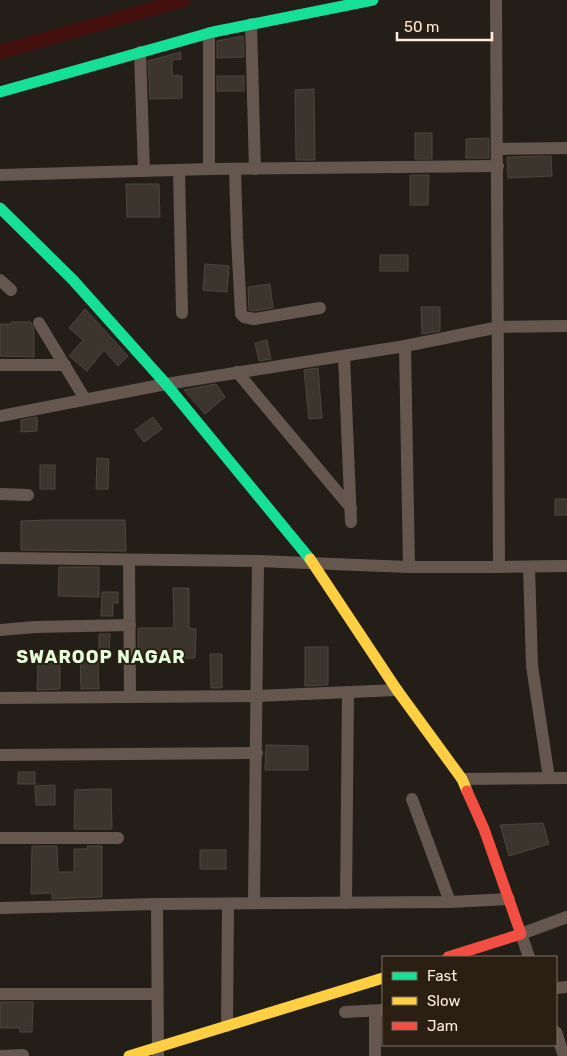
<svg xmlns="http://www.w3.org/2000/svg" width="567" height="1056" viewBox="0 0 567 1056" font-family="Rubik,sans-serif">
	<rect width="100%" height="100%" fill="#241e18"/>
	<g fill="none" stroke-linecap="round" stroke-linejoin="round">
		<path stroke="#450f0d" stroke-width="14" d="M 0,52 L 183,0"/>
	</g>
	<g fill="#3b352d" stroke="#4e463a">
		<path d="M 243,36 L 244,57 L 217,58 L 217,41 Z"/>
		<path d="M 181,52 L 181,59 L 172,60 L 172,75 L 182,76 L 182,98 L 150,99 L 148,61 Z"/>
		<rect x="217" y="76" width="27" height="15"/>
		<path d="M 314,89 L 315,160 L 296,160 L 295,90 Z"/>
		<rect x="415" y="133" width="17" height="26"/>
		<path d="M 489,138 L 489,158 L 466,158 L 466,139 Z"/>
		<path d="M 551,156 L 552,176 L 508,178 L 507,157 Z"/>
		<path d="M 410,175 L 429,175 L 428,205 L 410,205 Z"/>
		<path d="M 126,184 L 159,184 L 160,217 L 127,217 Z"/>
		<rect x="380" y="255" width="28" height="16"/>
		<path d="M 205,264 L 229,266 L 227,292 L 203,290 Z"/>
		<path d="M 270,284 L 273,308 L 254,311 L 249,310 L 248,287 Z"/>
		<path d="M 421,307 L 440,307 L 440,331 L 422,334 Z"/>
		<path d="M 85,309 L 128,356 L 118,366 L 104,350 L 87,371 L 69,356 L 83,340 L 69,328 Z"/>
		<path d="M 11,322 L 31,322 L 34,331 L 34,357 L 0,356 L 0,324 L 11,324 Z"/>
		<path d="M 267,340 L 271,359 L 259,361 L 255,343 Z"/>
		<path d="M 318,368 L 322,418 L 309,419 L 304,370 Z"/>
		<path d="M 216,384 L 225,397 L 205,414 L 184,390 Z"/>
		<path d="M 37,417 L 37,431 L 21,432 L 21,420 Z"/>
		<path d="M 153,417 L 162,429 L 144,442 L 135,430 Z"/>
		<path d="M 97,458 L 109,459 L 108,489 L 96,489 Z"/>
		<rect x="40" y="465" width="15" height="24"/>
		<rect x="555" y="499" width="12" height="16"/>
		<path d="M 48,520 L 125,520 L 126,551 L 21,550 L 21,521 Z"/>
		<path d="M 59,567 L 99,567 L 99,597 L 58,596 Z"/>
		<path d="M 173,588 L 189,588 L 189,628 L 196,629 L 195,658 L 138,658 L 138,628 L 174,628 Z"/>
		<path d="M 102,592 L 118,592 L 118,603 L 113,603 L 113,616 L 101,616 Z"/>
		<path d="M 99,634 L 110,634 L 109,654 L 99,654 Z"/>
		<path d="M 305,647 L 328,647 L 328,685 L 305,686 Z"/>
		<path d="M 210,654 L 222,654 L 222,688 L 211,688 Z"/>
		<path d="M 38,656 L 60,656 L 60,689 L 37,690 Z"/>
		<path d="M 80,657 L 98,657 L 99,689 L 81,689 Z"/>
		<path d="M 266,745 L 308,746 L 308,770 L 265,770 Z"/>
		<rect x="18" y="772" width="17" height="12"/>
		<path d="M 55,785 L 55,805 L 36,805 L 35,786 Z"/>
		<path d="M 99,789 L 111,789 L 112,829 L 74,829 L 75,790 Z"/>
		<path d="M 543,823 L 549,844 L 509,856 L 500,825 Z"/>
		<path d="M 32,846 L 57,846 L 58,872 L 74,872 L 74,849 L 87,849 L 87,846 L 102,846 L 102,897 L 52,899 L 52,893 L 31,894 Z"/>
		<rect x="200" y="850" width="26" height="19"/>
		<path d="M 0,1002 L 33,1002 L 32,1032 L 20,1032 L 20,1028 L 0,1028 Z"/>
	</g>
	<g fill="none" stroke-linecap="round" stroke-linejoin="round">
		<g stroke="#65574d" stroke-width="12">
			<path d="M 251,24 L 255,169"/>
			<path d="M 209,33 L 209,169"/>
			<path d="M 140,52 L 144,171"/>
			<path d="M 498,149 L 567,148"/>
			<path d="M 235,169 L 237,238 L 241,314 L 244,317 L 254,319 L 320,308"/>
			<path d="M 179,170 L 182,313"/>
			<path d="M 0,175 L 209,169 L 498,166"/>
			<path d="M 0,280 L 11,290"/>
			<path d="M 39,323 L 85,399"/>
			<path d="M 405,346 L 409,567"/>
			<path d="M 344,356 L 351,522"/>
			<path d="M 0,365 L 65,365"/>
			<path d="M 237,372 L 351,508"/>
			<path d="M 0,416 L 166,384 L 405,346 L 499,327 L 567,326"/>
			<path d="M 0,494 L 28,495"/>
			<path d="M 0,558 L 258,561 L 409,567 L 499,567 L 496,0"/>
			<path d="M 129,560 L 130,696"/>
			<path d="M 499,567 L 567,566"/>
			<path d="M 529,567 L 532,666 L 549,778"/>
			<path d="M 0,630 L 35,627 L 130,625"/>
			<path d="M 0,698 L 257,696 L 397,690"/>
			<path d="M 0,755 L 257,753"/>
			<path d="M 462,779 L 567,778"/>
			<path d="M 412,799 L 450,902"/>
			<path d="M 0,838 L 118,838"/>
			<path d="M 254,903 L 258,561"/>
			<path d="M 346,903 L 348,692"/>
			<path d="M 157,904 L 158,1056"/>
			<path d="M 0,908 L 157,904 L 450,902 L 509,899"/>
			<path d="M 529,957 L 521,934 L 567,917"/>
			<path d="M 556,988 L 567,987"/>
			<path d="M 0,994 L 157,994"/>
			<path d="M 375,1011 L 375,1056"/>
			<path d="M 345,1012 L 383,1010"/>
			<path d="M 227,1026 L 228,904"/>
			<path d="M 556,1032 L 564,1056"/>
			<path d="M 0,1056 L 23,1055"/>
		</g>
		<g stroke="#16e098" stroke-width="11">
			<path d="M 0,92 L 213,32 L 373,0"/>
			<path d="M 0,208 L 73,280 L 166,384 L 310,559"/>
		</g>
		<g stroke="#ffcf43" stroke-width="11">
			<path d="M 310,559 L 397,690 L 462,779 L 467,791"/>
			<path d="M 129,1056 L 383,978"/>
		</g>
		<path stroke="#f24e42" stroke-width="11" d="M 448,957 L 521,934 L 484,829 L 467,791"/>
	</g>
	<g text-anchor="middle" stroke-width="4" stroke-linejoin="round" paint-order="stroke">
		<g font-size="18" font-weight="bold" letter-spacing="1" fill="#e5fede" stroke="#2a1f12">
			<text x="101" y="663">SWAROOP NAGAR</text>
		</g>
	</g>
	<rect x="382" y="956" width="175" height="90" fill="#2a1f12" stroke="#7f7163"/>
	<rect x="392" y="972" width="25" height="8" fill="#16e098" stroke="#7f7163"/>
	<text x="427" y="981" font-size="15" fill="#feeddc">Fast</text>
	<rect x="392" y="997" width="25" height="8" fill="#ffcf43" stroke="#7f7163"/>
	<text x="427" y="1006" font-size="15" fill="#feeddc">Slow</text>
	<rect x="392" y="1022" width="25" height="8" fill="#f24e42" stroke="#7f7163"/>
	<text x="427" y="1031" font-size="15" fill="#feeddc">Jam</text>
	<path d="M397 32v8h95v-8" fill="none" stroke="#feeddc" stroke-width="2.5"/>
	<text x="404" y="32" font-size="15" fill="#feeddc" stroke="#2a1f12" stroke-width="4" paint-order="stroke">50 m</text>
</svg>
